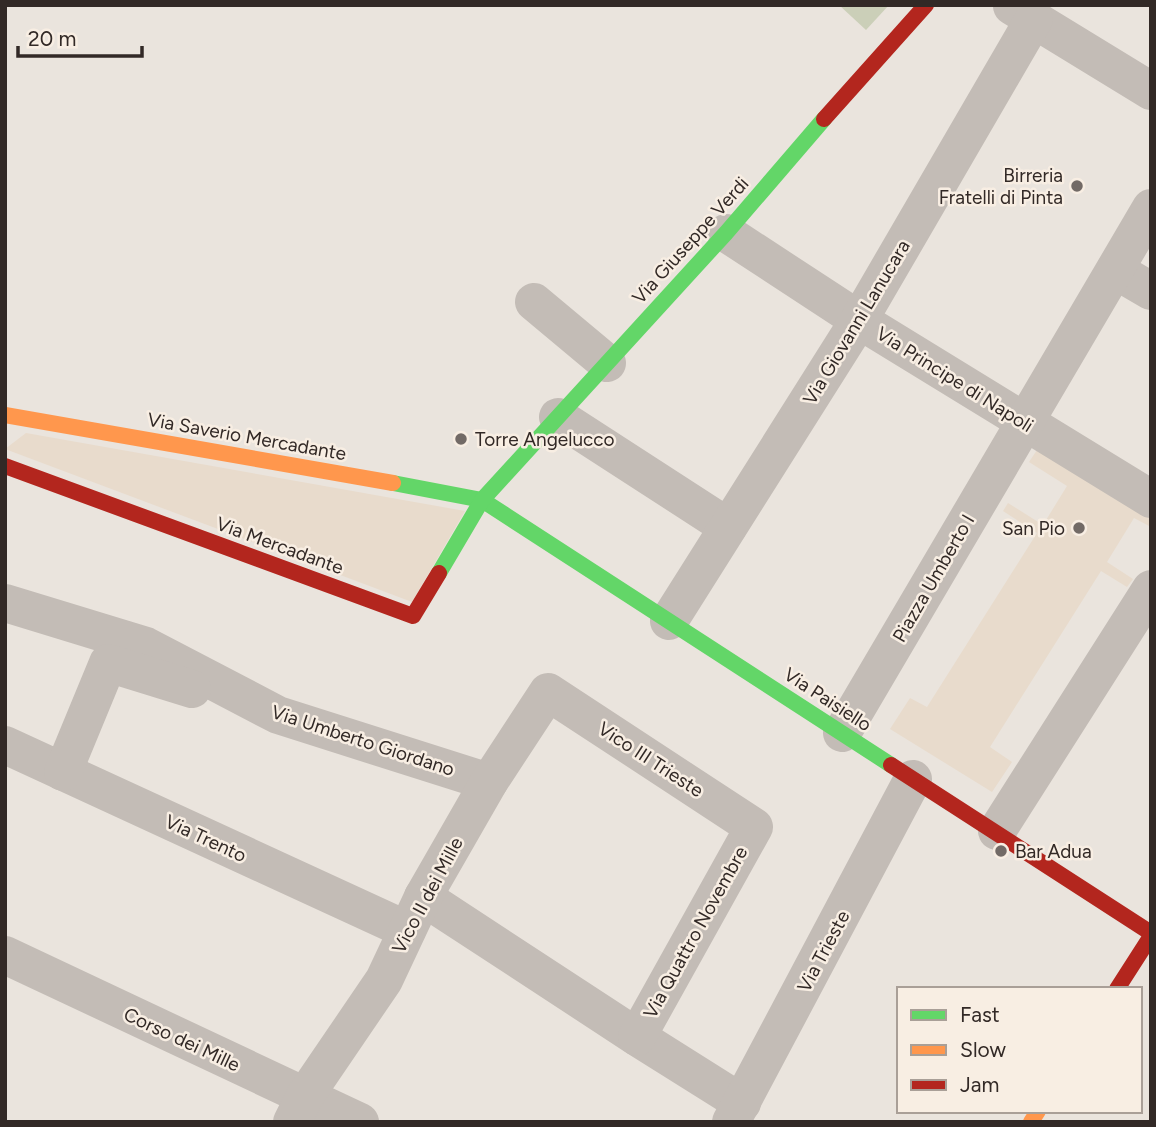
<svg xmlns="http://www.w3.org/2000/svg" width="1156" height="1127" viewBox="0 0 1156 1127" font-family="Figtree,sans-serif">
	<rect width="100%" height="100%" fill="#eae4dd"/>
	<path fill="#cbcfb8" d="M 839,5 L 889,5 L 866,30 Z"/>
	<g fill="#e8dbcc">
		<path d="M 26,433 L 465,511 L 412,602 L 5,449 Z"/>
		<path d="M 1039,447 L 1151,517 L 1151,527 L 1134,518 L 1107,562 L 1133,579 L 1127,587 L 1101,571 L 990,747 L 1012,762 L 992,792 L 890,729 L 910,698 L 927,707 L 1037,533 L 1003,511 L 1008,503 L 1043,525 L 1067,486 L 1029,462 Z"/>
	</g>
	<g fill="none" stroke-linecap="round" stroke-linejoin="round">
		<g stroke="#c3bcb6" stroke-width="38">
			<path d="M 1012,6 L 1151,91"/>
			<path d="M 726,233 L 859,320 L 1151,499"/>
			<path d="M 1115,270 L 1151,291"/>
			<path d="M 534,302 L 607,363"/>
			<path d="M 558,417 L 728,527"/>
			<path d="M 5,603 L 146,646 L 278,715 L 489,782"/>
			<path d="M 669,621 L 859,320 L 1034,19"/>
			<path d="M 842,733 L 1151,208"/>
			<path d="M 5,745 L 407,930"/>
			<path d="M 63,772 L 108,663 L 192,689"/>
			<path d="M 997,831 L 1151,589"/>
			<path d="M 423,897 L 637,1037 L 742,1103"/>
			<path d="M 5,955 L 360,1122"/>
			<path d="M 292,1122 L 305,1096 L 384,980 L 423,897 L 489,782 L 548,692 L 754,827 L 637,1037"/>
			<path d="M 731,1122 L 913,779"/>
		</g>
		<g stroke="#63d668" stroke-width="16">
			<path d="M 393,483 L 482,500 L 891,765"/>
			<path d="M 439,573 L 482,500 L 726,233 L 824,119"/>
		</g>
		<g stroke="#ff974d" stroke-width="16">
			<path d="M 5,415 L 393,483"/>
			<path d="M 1031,1122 L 1038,1111"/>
		</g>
		<g stroke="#b3261e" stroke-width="16">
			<path d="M 824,119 L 926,5"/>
			<path d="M 5,466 L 413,616 L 439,573"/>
			<path d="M 891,765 L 1151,933"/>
			<path d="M 1117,989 L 1151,936"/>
		</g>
	</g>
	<g fill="#726a66" stroke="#f8eee3" stroke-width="2.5">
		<circle cx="1077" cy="186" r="7"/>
		<circle cx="461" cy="439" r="7"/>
		<circle cx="1079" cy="528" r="7"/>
		<circle cx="1001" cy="851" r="7"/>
	</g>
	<g text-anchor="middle" stroke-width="5" stroke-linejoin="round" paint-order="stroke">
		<g font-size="19" fill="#322926" stroke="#f8eee3" text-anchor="end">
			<text x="1063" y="182">Birreria<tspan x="1063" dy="22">Fratelli di Pinta</tspan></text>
			<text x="475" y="446" text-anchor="start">Torre Angelucco</text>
			<text x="1065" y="535">San Pio</text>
			<text x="1015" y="858" text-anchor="start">Bar Adua</text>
		</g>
		<g font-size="19" fill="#322926" stroke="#f8eee3">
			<text transform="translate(690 240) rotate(-48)" y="7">Via Giuseppe Verdi</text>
			<text transform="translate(856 322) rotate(-59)" y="7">Via Giovanni Lanucara</text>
			<text transform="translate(955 379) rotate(32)" y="7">Via Principe di Napoli</text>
			<text transform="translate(247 436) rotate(10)" y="7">Via Saverio Mercadante</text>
			<text transform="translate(280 545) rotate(20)" y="7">Via Mercadante</text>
			<text transform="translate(933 578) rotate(-60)" y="7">Piazza Umberto I</text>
			<text transform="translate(828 699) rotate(33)" y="7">Via Paisiello</text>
			<text transform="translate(363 740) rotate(18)" y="7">Via Umberto Giordano</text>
			<text transform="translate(651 759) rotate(33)" y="7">Vico III Trieste</text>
			<text transform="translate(206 838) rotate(25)" y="7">Via Trento</text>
			<text transform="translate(427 895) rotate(-62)" y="7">Vico II dei Mille</text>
			<text transform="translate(695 932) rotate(-61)" y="7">Via Quattro Novembre</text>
			<text transform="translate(823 951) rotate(-62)" y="7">Via Trieste</text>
			<text transform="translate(182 1039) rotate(25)" y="7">Corso dei Mille</text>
		</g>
	</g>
	<rect width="1156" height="1127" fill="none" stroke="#322926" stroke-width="14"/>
	<rect x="897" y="987" width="245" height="126" fill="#f8eee3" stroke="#a99f97" stroke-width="2"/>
	<rect x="911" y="1010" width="35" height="10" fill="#63d668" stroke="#a99f97" stroke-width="2"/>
	<text x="960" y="1022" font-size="21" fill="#322926">Fast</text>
	<rect x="911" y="1045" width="35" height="10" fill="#ff974d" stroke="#a99f97" stroke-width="2"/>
	<text x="960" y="1057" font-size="21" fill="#322926">Slow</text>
	<rect x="911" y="1080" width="35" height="10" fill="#b3261e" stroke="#a99f97" stroke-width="2"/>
	<text x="960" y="1092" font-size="21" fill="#322926">Jam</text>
	<path d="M18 46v10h124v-10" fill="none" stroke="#322926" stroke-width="3.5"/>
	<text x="28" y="46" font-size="21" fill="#322926" stroke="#f8eee3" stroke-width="5" paint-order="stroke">20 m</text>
</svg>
